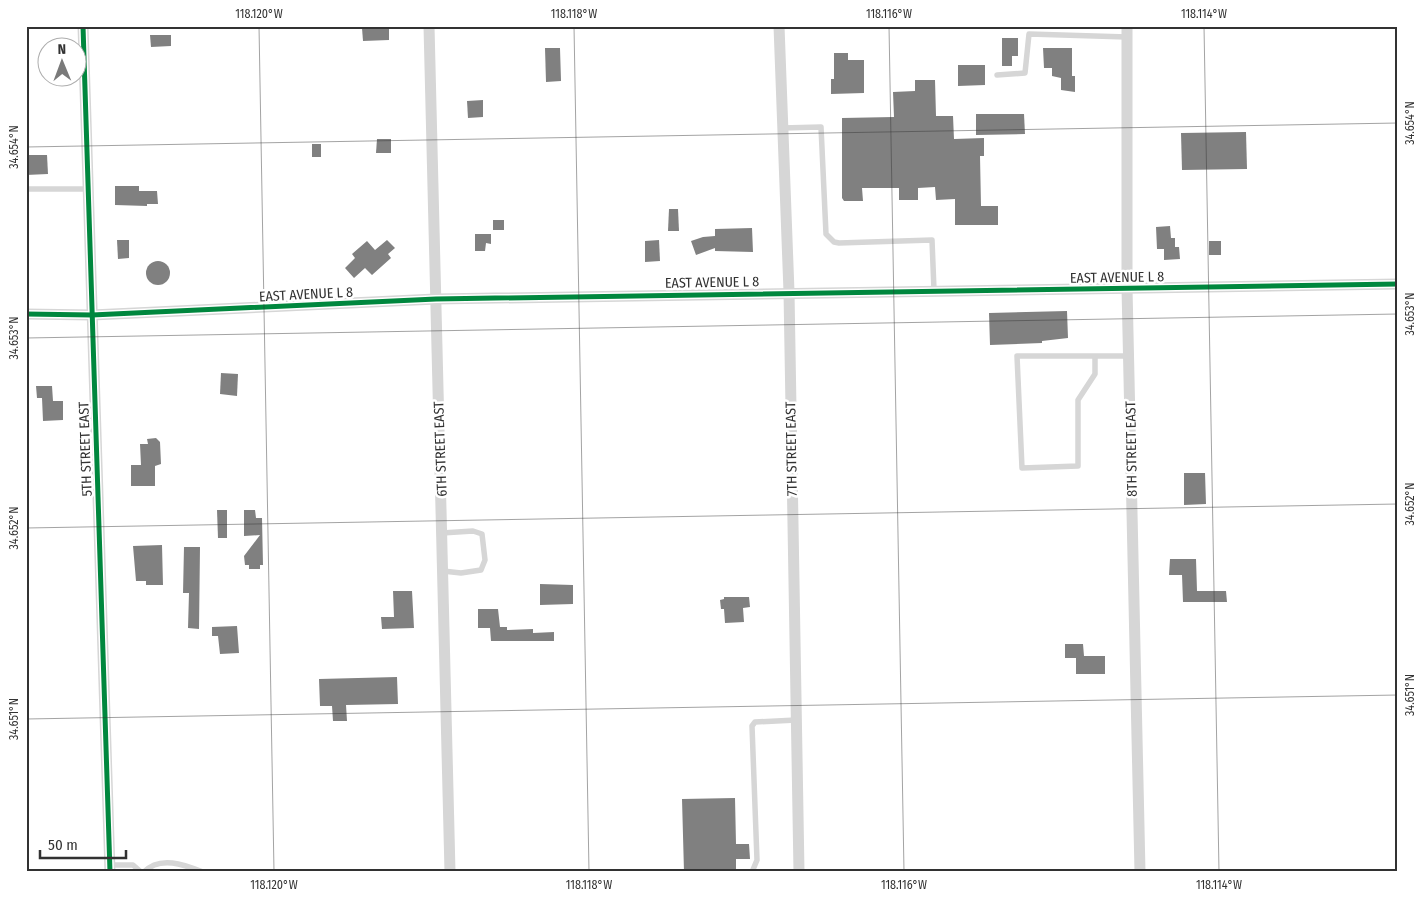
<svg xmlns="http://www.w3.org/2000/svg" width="1424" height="898" viewBox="0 0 1424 898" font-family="'Fira Sans Condensed',sans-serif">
	<rect width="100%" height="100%" fill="#fff"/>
	<g fill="#808080">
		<path d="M 389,27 L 389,40 L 363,41 L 362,28 Z"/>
		<path d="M 150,35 L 171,35 L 171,46 L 151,47 Z"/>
		<path d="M 1002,38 L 1018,38 L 1018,56 L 1012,56 L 1012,66 L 1002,66 Z"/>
		<path d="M 545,48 L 560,48 L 561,81 L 546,82 Z"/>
		<path d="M 1043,48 L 1072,48 L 1072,76 L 1075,76 L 1075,92 L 1061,90 L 1061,78 L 1052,76 L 1052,68 L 1044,68 Z"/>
		<path d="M 834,53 L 848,53 L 848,60 L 864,60 L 864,93 L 831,94 L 831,79 L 834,79 Z"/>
		<path d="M 958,65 L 985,65 L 985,85 L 958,86 Z"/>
		<path d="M 915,80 L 935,80 L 936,116 L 953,116 L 954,139 L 984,138 L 984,156 L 980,156 L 981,206 L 998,206 L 998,225 L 955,225 L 955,199 L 936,200 L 935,187 L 918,188 L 918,200 L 899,200 L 899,188 L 862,188 L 863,201 L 844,201 L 842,198 L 842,118 L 894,117 L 893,92 L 915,91 Z"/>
		<path d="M 483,100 L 483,117 L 468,118 L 467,101 Z"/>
		<path d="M 976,114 L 1024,114 L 1025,134 L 976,135 Z"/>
		<path d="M 1246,132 L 1247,169 L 1182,170 L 1181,133 Z"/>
		<path d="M 377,139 L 391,139 L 391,153 L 376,153 Z"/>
		<rect x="312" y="144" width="9" height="13"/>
		<path d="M 26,155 L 47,155 L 48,174 L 26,175 Z"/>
		<path d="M 115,186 L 139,186 L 139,191 L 157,191 L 158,204 L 147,204 L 147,206 L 115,205 Z"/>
		<path d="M 669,209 L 678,209 L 679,231 L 668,231 Z"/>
		<rect x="493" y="220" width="11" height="10"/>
		<path d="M 1170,226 L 1171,238 L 1175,238 L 1175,247 L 1179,247 L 1180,259 L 1164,260 L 1164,249 L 1157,249 L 1156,227 Z"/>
		<path d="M 752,228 L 753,252 L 715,251 L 715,248 L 696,255 L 691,241 L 703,237 L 715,236 L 715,229 Z"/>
		<path d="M 475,234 L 491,234 L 491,244 L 486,243 L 485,251 L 475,251 Z"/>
		<path d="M 117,240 L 129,240 L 129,258 L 118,259 Z"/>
		<path d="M 387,240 L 395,248 L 388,254 L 391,258 L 372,275 L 365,268 L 354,278 L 345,268 L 355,258 L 352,254 L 367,241 L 375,250 Z"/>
		<path d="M 659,240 L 660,261 L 645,262 L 645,241 Z"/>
		<rect x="1209" y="241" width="12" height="14"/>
		<circle cx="158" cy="273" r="12"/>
		<path d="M 1067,311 L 1068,338 L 1042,341 L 1042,343 L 990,345 L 989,313 Z"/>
		<path d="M 221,373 L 238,374 L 237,396 L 220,394 Z"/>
		<path d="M 36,386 L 52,386 L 53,401 L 63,401 L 63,420 L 43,421 L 42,398 L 37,398 Z"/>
		<path d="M 156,438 L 160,442 L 161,464 L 155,466 L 155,486 L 131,486 L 131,465 L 141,465 L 140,444 L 148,444 L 147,439 Z"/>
		<path d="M 1184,473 L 1205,473 L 1206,504 L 1184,505 Z"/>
		<path d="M 217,510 L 227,510 L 227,538 L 218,538 Z"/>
		<path d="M 244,510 L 255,510 L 256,518 L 262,518 L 263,565 L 260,565 L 260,569 L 249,569 L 249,565 L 245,565 L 244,556 L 260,535 L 244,536 Z"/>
		<path d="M 162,545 L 163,585 L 146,585 L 146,581 L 136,581 L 133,546 Z"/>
		<path d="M 184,547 L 200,547 L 199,629 L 188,628 L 189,593 L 183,593 Z"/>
		<path d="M 1170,559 L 1196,559 L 1197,591 L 1226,591 L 1227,602 L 1183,602 L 1182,575 L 1169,575 Z"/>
		<path d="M 540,584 L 573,585 L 573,604 L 540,605 Z"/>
		<path d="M 393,591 L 412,591 L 414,628 L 382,629 L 381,617 L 394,617 Z"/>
		<path d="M 724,597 L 749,597 L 750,607 L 743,608 L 744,622 L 725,623 L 724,609 L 721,609 L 720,600 L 724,599 Z"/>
		<path d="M 478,609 L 498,609 L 500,627 L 507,627 L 507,630 L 533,629 L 533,633 L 554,632 L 554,641 L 491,641 L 490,628 L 478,628 Z"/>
		<path d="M 237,626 L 239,653 L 220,654 L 218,636 L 212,636 L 212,627 Z"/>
		<path d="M 1065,644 L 1083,644 L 1084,656 L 1105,656 L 1105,674 L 1076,674 L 1076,658 L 1065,658 Z"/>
		<path d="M 397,677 L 398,704 L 346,705 L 347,721 L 333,721 L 332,706 L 320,706 L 319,679 Z"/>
		<path d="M 735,798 L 736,844 L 749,844 L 750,859 L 736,859 L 736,872 L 684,872 L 682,799 Z"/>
	</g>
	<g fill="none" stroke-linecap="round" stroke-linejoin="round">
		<g stroke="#d6d6d6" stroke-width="5.5">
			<path d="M 997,75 L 1025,73 L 1029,34 L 1127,37"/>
			<path d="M 782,128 L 821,127 L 826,234 L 834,242 L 839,243 L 932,240 L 934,290"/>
			<path d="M 26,189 L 88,189"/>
			<path d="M 1095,356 L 1095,374 L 1078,400 L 1078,466 L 1022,468 L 1017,356 L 1129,356"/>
			<path d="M 442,533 L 473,531 L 482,534 L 485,560 L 481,570 L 461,573 L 443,571"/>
			<path d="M 109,865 L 133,865 L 141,872"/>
			<path d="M 144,872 C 160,855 185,865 203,872"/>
			<path d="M 752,872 L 757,860 L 752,726 L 755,722 L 796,720"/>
		</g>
		<g stroke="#d6d6d6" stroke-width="11">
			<path d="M 83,26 L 110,872"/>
			<path d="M 429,26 L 450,872"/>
			<path d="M 779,26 L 789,292 L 799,872"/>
			<path d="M 1127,26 L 1127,288 L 1140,872"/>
			<path d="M 26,314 L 92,315 L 436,299 L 1398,284"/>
		</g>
		<g stroke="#fff" stroke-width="8">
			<g id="cycleway">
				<path d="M 83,26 L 110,872"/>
				<path d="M 26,314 L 92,315 L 436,299 L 1398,284"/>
			</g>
		</g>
		<use href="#cycleway" stroke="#00873e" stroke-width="5"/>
	</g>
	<path fill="none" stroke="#323232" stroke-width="1" stroke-opacity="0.45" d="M 259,26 L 274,872M 574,26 L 589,872M 889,26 L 904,872M 1204,26 L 1219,872M 26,147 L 1398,123M 26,338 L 1398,314M 26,528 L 1398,504M 26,719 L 1398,695"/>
	<g text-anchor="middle" stroke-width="5" stroke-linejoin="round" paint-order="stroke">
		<g font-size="14" fill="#323232" stroke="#fff">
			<text transform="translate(1117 277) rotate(-1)" y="5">EAST AVENUE L 8</text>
			<text transform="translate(712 282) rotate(-1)" y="5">EAST AVENUE L 8</text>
			<text transform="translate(306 294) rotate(-3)" y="5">EAST AVENUE L 8</text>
			<text transform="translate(85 449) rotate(-92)" y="5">5TH STREET EAST</text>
			<text transform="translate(440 449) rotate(-92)" y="5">6TH STREET EAST</text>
			<text transform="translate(791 449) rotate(-91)" y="5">7TH STREET EAST</text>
			<text transform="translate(1131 449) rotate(-91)" y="5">8TH STREET EAST</text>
		</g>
	</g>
	<rect width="1424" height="898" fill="none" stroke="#ffffff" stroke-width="55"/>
	<g transform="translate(62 62) rotate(359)"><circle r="24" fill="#ffffff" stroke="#adadad"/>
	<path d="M0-4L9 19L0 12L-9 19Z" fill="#7a7a7a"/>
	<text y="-8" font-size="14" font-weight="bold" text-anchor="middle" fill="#323232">N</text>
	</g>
	<path d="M40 850v8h86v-8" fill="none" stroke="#323232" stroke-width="2.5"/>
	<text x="48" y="850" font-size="15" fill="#323232" stroke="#ffffff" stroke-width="4" paint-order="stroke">50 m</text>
	<rect x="28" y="28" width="1368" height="842" fill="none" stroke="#323232" stroke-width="2"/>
	<g font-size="12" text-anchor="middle" fill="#323232">
		<text x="259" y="18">118.120°W</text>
		<text x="574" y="18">118.118°W</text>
		<text x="889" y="18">118.116°W</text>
		<text x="1204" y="18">118.114°W</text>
		<text transform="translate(1410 123) rotate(-90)" y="4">34.654°N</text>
		<text transform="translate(14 147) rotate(-90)" y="4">34.654°N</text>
		<text transform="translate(1410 314) rotate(-90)" y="4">34.653°N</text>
		<text transform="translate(14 338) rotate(-90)" y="4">34.653°N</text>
		<text transform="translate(1410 504) rotate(-90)" y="4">34.652°N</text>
		<text transform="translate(14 528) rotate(-90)" y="4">34.652°N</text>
		<text transform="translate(1410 695) rotate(-90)" y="4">34.651°N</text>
		<text transform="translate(14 719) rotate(-90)" y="4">34.651°N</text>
		<text x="274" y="889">118.120°W</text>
		<text x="589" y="889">118.118°W</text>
		<text x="904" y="889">118.116°W</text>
		<text x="1219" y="889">118.114°W</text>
	</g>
</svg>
